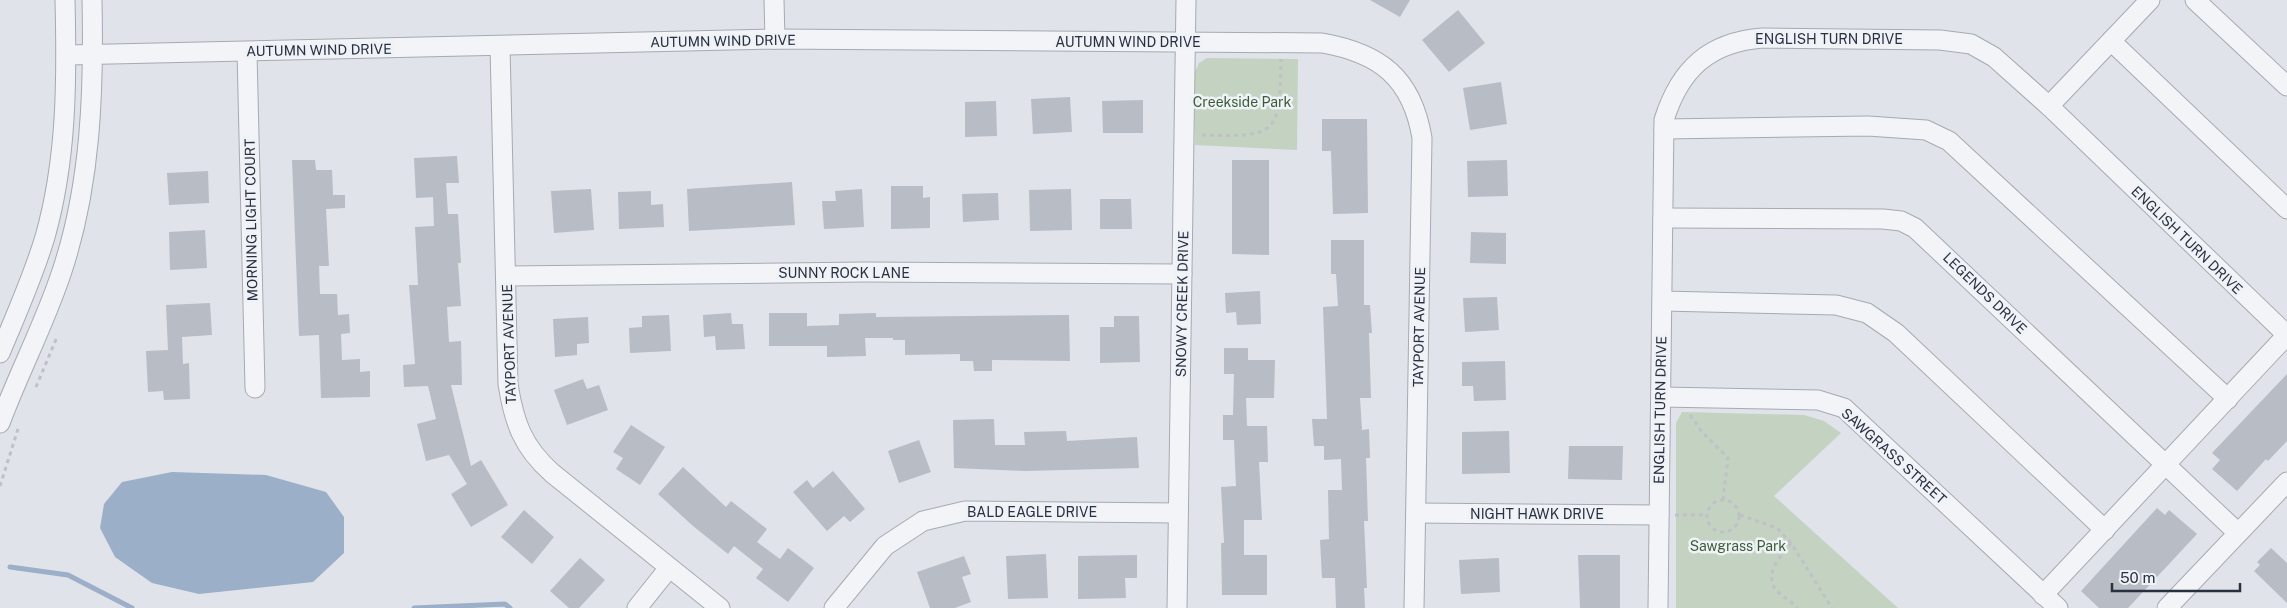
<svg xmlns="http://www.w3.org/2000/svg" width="2287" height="608" viewBox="0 0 2287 608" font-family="'Public Sans',sans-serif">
	<rect width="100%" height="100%" fill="#e0e3e9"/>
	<g fill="#c4d2c1">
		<path d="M 1207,58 L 1298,59 L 1297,150 L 1195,145 L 1195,72 L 1199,63 Z"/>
		<path d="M 1682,412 L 1804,415 L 1824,421 L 1841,433 L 1774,496 L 1898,608 L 1676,608 L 1676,423 Z"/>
	</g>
	<path fill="#9bafc8" d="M 172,472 L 266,475 L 326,492 L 344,517 L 344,553 L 313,582 L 199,594 L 152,583 L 115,557 L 100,528 L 104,504 L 122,482 Z"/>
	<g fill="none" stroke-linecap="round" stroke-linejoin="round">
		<g stroke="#9bafc8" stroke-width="5">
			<path d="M 10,567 L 68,575 L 132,608"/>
			<path d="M 414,608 L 505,604 L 510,608"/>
		</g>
	</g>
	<g fill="#b7bcc5">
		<path d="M 1370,0 L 1410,0 L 1400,17 Z"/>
		<path d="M 1458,10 L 1485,43 L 1449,72 L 1422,40 Z"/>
		<path d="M 1501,82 L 1507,124 L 1470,130 L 1463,88 Z"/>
		<path d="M 1070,97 L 1072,132 L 1033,134 L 1031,99 Z"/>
		<path d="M 1143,100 L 1143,133 L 1103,133 L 1102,101 Z"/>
		<path d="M 996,101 L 997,136 L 965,137 L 965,102 Z"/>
		<path d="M 1322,119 L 1367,119 L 1368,213 L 1333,214 L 1331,151 L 1322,151 Z"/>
		<path d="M 457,156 L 459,183 L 446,183 L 448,214 L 458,214 L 461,263 L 458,263 L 461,306 L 447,307 L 449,342 L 461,341 L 462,385 L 451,385 L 471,466 L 481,460 L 508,505 L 471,527 L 451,494 L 467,484 L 449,455 L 426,461 L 417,424 L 436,419 L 428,386 L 404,387 L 403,365 L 415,364 L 409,285 L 418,285 L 415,227 L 434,226 L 433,197 L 416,198 L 414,158 Z"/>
		<path d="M 292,160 L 315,160 L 316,170 L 332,170 L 333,195 L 345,195 L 345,208 L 326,209 L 329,266 L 319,266 L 320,294 L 337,294 L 338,315 L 349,314 L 350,333 L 341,334 L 342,360 L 360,359 L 360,372 L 370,371 L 370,397 L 321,398 L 319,335 L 299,336 Z"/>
		<path d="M 1232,160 L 1269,160 L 1269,255 L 1232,254 Z"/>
		<path d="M 1507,160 L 1508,196 L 1468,197 L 1467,161 Z"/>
		<path d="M 208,171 L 209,203 L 169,205 L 167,173 Z"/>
		<path d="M 792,182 L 795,225 L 689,231 L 687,189 Z"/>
		<path d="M 891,186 L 923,186 L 923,198 L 930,197 L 930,228 L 891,229 Z"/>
		<path d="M 591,189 L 594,230 L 554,233 L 551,191 Z"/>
		<path d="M 862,189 L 864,227 L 824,229 L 822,201 L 836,201 L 835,191 Z"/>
		<path d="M 1071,189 L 1072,230 L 1030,231 L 1029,190 Z"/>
		<path d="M 651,191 L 651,205 L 663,204 L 664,227 L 619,229 L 618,192 Z"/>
		<path d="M 998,193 L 999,220 L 963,222 L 962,194 Z"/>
		<path d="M 1100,199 L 1131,199 L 1132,229 L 1100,229 Z"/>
		<path d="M 205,230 L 207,268 L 170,270 L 169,232 Z"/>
		<path d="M 1471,232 L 1506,233 L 1506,264 L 1470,263 Z"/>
		<path d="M 1331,240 L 1364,240 L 1364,305 L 1370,305 L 1372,333 L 1369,333 L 1371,398 L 1360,398 L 1362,430 L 1369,429 L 1370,458 L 1366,458 L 1368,521 L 1364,521 L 1367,588 L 1364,588 L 1365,608 L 1336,608 L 1335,578 L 1322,578 L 1320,540 L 1329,539 L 1328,490 L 1342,490 L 1341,459 L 1324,460 L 1324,446 L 1314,446 L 1312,419 L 1327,419 L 1323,307 L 1338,306 L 1336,274 L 1331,274 Z"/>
		<path d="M 1260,291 L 1261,324 L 1237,325 L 1236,312 L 1226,313 L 1225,293 Z"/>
		<path d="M 1497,297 L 1499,330 L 1465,332 L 1463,298 Z"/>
		<path d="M 210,303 L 212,335 L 182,337 L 183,364 L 189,363 L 190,399 L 164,400 L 163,391 L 148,392 L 146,351 L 168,350 L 166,305 Z"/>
		<path d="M 731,313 L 732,324 L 743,324 L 745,349 L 716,350 L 715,336 L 704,337 L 703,315 Z"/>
		<path d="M 769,313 L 807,313 L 807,326 L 839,325 L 839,314 L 876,313 L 876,317 L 1069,315 L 1070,361 L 992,360 L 992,371 L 974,371 L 973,361 L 960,361 L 960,354 L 905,355 L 905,340 L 893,340 L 893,338 L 865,338 L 866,356 L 827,357 L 827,346 L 769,346 Z"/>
		<path d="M 669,315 L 671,351 L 630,353 L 629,328 L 642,327 L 642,316 Z"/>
		<path d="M 1114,316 L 1139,316 L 1140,362 L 1100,363 L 1100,327 L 1114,327 Z"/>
		<path d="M 588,317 L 589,343 L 577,344 L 577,355 L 555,357 L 553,319 Z"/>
		<path d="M 1224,348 L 1248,348 L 1248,360 L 1275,360 L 1274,398 L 1246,398 L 1247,426 L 1267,426 L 1268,462 L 1259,462 L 1262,520 L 1244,520 L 1244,555 L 1267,555 L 1267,595 L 1222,595 L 1221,543 L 1224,543 L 1221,487 L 1236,486 L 1234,440 L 1223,440 L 1223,415 L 1233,415 L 1234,374 L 1224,374 Z"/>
		<path d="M 1505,361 L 1506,400 L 1474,401 L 1473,386 L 1462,386 L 1462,362 Z"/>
		<path d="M 2287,374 L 2287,441 L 2268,461 L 2266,459 L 2237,491 L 2212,469 L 2220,460 L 2212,453 Z"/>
		<path d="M 583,379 L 587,389 L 599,385 L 608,410 L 567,425 L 554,390 Z"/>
		<path d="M 994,419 L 995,445 L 1025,445 L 1024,432 L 1066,431 L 1067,441 L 1137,437 L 1139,468 L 1025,471 L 954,468 L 953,420 Z"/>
		<path d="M 631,425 L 665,447 L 640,485 L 616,469 L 623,458 L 613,452 Z"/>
		<path d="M 1509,431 L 1510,473 L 1462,474 L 1462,432 Z"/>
		<path d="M 919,440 L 931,472 L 899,483 L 888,451 Z"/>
		<path d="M 1569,446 L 1623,446 L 1622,480 L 1568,479 Z"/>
		<path d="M 683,467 L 726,507 L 731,501 L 767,529 L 757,542 L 780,559 L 788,548 L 814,568 L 788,602 L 756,578 L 763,569 L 734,546 L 728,554 L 693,526 L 658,494 Z"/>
		<path d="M 833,471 L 865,509 L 850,522 L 844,516 L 827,531 L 793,492 L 807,480 L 813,488 Z"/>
		<path d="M 2157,508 L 2165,515 L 2169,510 L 2197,534 L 2128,608 L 2099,608 L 2081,591 Z"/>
		<path d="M 524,510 L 554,537 L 532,564 L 501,537 Z"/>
		<path d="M 2271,548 L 2287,563 L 2287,603 L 2254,571 L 2260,565 L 2257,562 Z"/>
		<path d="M 1046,554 L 1048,598 L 1008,599 L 1006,556 Z"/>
		<path d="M 1137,555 L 1137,578 L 1125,578 L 1126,598 L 1078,599 L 1078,556 Z"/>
		<path d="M 1578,555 L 1620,555 L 1620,608 L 1580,608 Z"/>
		<path d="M 964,556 L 971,574 L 962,577 L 971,602 L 955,608 L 930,608 L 917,572 Z"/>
		<path d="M 580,558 L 605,580 L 579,608 L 569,608 L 550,591 Z"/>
		<path d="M 1499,558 L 1500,592 L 1461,594 L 1459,560 Z"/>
	</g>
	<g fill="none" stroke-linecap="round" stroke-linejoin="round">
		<g stroke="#a5aab3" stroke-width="21">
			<g id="minor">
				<path d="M 774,0 L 775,39"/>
				<path d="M 2195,0 L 2287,86"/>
				<path d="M 2111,41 L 2287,209"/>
				<path d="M 500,46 L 508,384 C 514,423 523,447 552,473 L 720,608"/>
				<path d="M 247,52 L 255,388"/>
				<path d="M 67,55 L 775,39 L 1322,43 C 1380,53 1412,78 1422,138 L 1414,608"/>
				<path d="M 2049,106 L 2150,0"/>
				<path d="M 1664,129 L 1868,126 L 1926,130 L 1949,141 L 2228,399"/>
				<path d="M 1663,218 L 1883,219 L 1901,221 L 1915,228 L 2238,533"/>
				<path d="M 507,276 L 865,272 L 1182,274"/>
				<path d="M 1662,301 L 1836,305 L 1867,313 L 1896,333 L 2105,530"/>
				<path d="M 0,353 C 16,315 33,277 45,237 C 67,159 67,80 65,0"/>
				<path d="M 1661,397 L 1818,400 L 1844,408 L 2058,608"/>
				<path d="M 0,423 C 19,372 45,323 62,271 C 91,184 94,91 92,0"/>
				<path d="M 1416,513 L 1659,515"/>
				<path d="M 2043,595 L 2287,335"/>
				<path d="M 637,608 L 669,568"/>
				<path d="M 834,608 L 885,546 L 923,521 L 965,511 L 1178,513"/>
				<path d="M 1177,608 L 1186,0"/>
				<path d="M 1658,608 L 1664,120 C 1680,69 1709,42 1763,38 L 1940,40 L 1971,44 L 1994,57 L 2049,106 L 2287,335"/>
				<path d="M 2167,608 L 2287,482"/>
			</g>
		</g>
		<g stroke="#bec1c7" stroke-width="3" stroke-dasharray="4 4" stroke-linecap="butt">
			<path d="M 1202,135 C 1277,137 1280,135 1281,59"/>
			<path d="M 36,387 L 57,337"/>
			<path d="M 1690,415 L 1702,432 L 1728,458 L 1723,500"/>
			<path d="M 0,486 L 18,429"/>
			<circle cx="1723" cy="516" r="16"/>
			<path d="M 1675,515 L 1706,515"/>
			<path d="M 1740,515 L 1777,528 L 1791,543 L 1832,608"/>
			<path d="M 1791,543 C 1780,557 1761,577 1779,593 C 1785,598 1792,602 1797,608"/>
		</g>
		<use href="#minor" stroke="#f2f4f7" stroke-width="19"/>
	</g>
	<g text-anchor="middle" stroke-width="5" stroke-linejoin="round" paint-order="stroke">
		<g font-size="14" fill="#293040" stroke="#eff2f6">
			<text x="1829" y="44">ENGLISH TURN DRIVE</text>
			<text transform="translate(723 41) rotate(-1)" y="5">AUTUMN WIND DRIVE</text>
			<text x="1128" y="47">AUTUMN WIND DRIVE</text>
			<text transform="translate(319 50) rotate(-1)" y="5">AUTUMN WIND DRIVE</text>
			<text transform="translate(251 220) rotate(-91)" y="5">MORNING LIGHT COURT</text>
			<text transform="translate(2187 240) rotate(44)" y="5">ENGLISH TURN DRIVE</text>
			<text x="844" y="278">SUNNY ROCK LANE</text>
			<text transform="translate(1985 293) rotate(44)" y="5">LEGENDS DRIVE</text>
			<text transform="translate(1182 304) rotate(-89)" y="5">SNOWY CREEK DRIVE</text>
			<text transform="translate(1419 327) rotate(-89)" y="5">TAYPORT AVENUE</text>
			<text transform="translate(509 344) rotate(-92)" y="5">TAYPORT AVENUE</text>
			<text transform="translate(1660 410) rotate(-89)" y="5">ENGLISH TURN DRIVE</text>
			<text transform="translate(1894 456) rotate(42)" y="5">SAWGRASS STREET</text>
			<text x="1032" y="517">BALD EAGLE DRIVE</text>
			<text x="1537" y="519">NIGHT HAWK DRIVE</text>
		</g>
		<g font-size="14" fill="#3b5b36" stroke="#eff2f6">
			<text x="1242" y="107">Creekside Park</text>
			<text x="1738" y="551">Sawgrass Park</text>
		</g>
	</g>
	<path d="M2112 583v8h128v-8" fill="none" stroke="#293040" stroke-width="2.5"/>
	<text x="2120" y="583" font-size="15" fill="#293040" stroke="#eff2f6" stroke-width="4" paint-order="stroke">50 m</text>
</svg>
